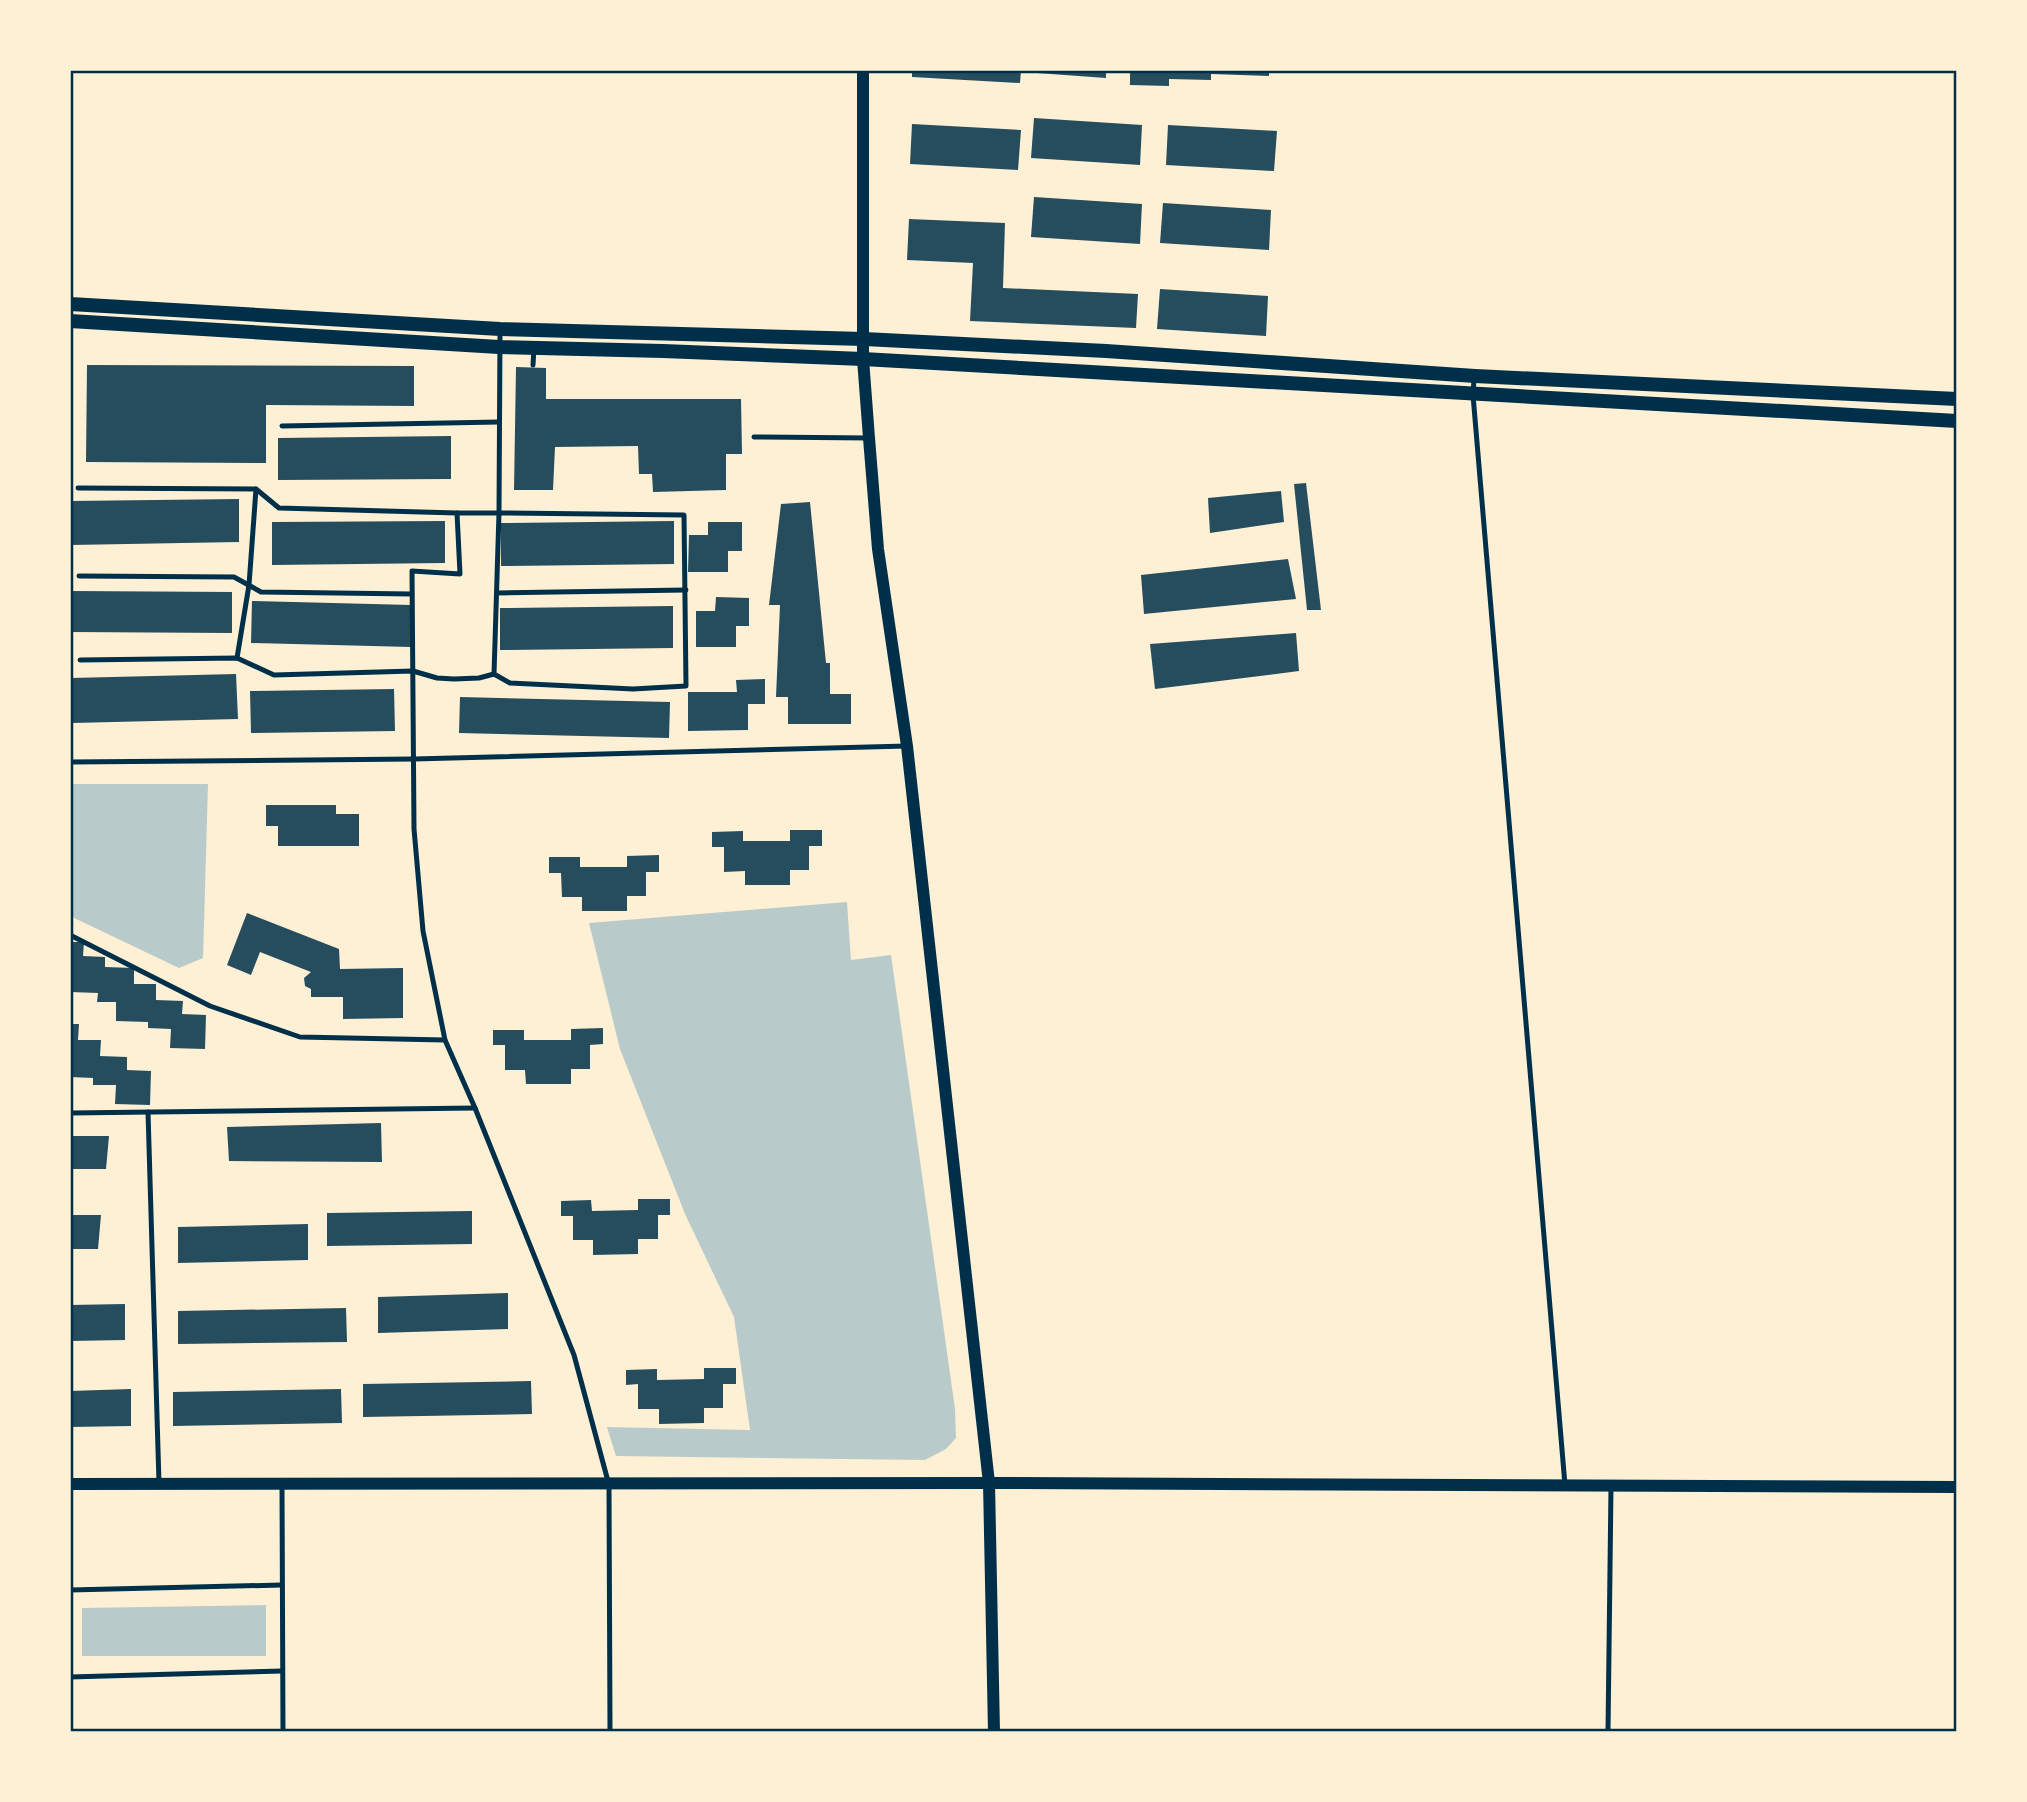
<svg xmlns="http://www.w3.org/2000/svg" width="2027" height="1802" viewBox="0 0 2027 1802" font-family="'DejaVu Sans',sans-serif">
	<rect width="100%" height="100%" fill="#fdf0d5"/>
	<g fill="#b9caca">
		<path d="M 70,784 L 208,784 L 203,958 L 179,968 L 70,916 Z"/>
		<path d="M 847,902 L 851,960 L 891,955 L 955,1409 L 956,1438 L 946,1449 L 925,1460 L 616,1456 L 607,1427 L 750,1430 L 734,1317 L 685,1214 L 620,1049 L 589,923 Z"/>
		<path d="M 266,1605 L 266,1656 L 82,1656 L 82,1608 Z"/>
	</g>
	<g fill="#264d5e">
		<path d="M 912,70 L 1021,70 L 1020,83 L 912,77 Z"/>
		<path d="M 1038,70 L 1106,70 L 1106,78 L 1037,73 Z"/>
		<path d="M 1130,70 L 1269,70 L 1269,76 L 1211,74 L 1211,80 L 1169,79 L 1169,86 L 1130,85 Z"/>
		<path d="M 1034,118 L 1142,125 L 1140,165 L 1031,158 Z"/>
		<path d="M 912,124 L 1021,130 L 1018,170 L 910,164 Z"/>
		<path d="M 1168,125 L 1277,131 L 1274,171 L 1166,165 Z"/>
		<path d="M 1034,197 L 1142,204 L 1140,244 L 1031,237 Z"/>
		<path d="M 1163,203 L 1271,210 L 1269,250 L 1160,243 Z"/>
		<path d="M 909,219 L 1005,223 L 1003,288 L 1138,294 L 1136,328 L 970,321 L 973,263 L 907,260 Z"/>
		<path d="M 1160,289 L 1268,296 L 1266,336 L 1157,329 Z"/>
		<path d="M 87,365 L 414,366 L 414,406 L 266,405 L 266,463 L 86,462 Z"/>
		<path d="M 516,367 L 546,368 L 546,399 L 741,399 L 742,454 L 726,454 L 726,490 L 653,492 L 652,474 L 639,474 L 638,446 L 555,447 L 553,490 L 514,490 Z"/>
		<path d="M 451,436 L 451,479 L 278,480 L 278,438 Z"/>
		<path d="M 1306,483 L 1321,610 L 1307,610 L 1294,484 Z"/>
		<path d="M 1281,491 L 1284,522 L 1210,533 L 1208,498 Z"/>
		<path d="M 239,499 L 239,542 L 71,545 L 70,501 Z"/>
		<path d="M 810,502 L 826,663 L 830,663 L 830,694 L 851,694 L 851,724 L 788,724 L 788,697 L 776,697 L 780,605 L 769,605 L 781,504 Z"/>
		<path d="M 445,521 L 445,563 L 272,565 L 272,522 Z"/>
		<path d="M 674,521 L 674,564 L 501,566 L 501,523 Z"/>
		<path d="M 708,522 L 742,522 L 742,551 L 728,551 L 728,572 L 688,572 L 689,535 L 708,535 Z"/>
		<path d="M 1288,559 L 1296,599 L 1144,614 L 1141,575 Z"/>
		<path d="M 70,591 L 232,592 L 232,633 L 70,632 Z"/>
		<path d="M 716,597 L 749,598 L 749,626 L 736,626 L 736,647 L 696,647 L 696,611 L 715,611 Z"/>
		<path d="M 252,601 L 411,605 L 411,647 L 251,643 Z"/>
		<path d="M 673,606 L 673,648 L 500,650 L 500,608 Z"/>
		<path d="M 1296,633 L 1299,671 L 1155,689 L 1150,644 Z"/>
		<path d="M 236,674 L 238,719 L 72,723 L 71,678 Z"/>
		<path d="M 765,679 L 765,704 L 748,704 L 748,730 L 688,731 L 688,692 L 737,692 L 736,680 Z"/>
		<path d="M 394,689 L 395,731 L 251,733 L 250,691 Z"/>
		<path d="M 460,697 L 670,702 L 669,738 L 459,733 Z"/>
		<path d="M 266,805 L 336,805 L 336,814 L 359,814 L 359,846 L 278,846 L 278,826 L 266,826 Z"/>
		<path d="M 790,830 L 822,830 L 822,846 L 809,846 L 809,870 L 790,870 L 790,885 L 745,885 L 745,871 L 724,872 L 724,847 L 712,847 L 712,832 L 743,831 L 743,841 L 790,841 Z"/>
		<path d="M 659,855 L 659,872 L 646,872 L 646,896 L 627,896 L 627,911 L 582,911 L 582,897 L 562,897 L 561,873 L 549,873 L 549,857 L 580,857 L 580,867 L 627,867 L 627,856 Z"/>
		<path d="M 247,913 L 339,949 L 340,969 L 403,968 L 403,1018 L 343,1019 L 343,997 L 311,997 L 311,989 L 305,986 L 304,978 L 311,972 L 260,952 L 251,975 L 227,965 Z"/>
		<path d="M 70,942 L 84,942 L 83,956 L 105,957 L 105,967 L 134,968 L 134,984 L 156,984 L 156,1000 L 183,1001 L 182,1014 L 206,1015 L 205,1049 L 170,1048 L 171,1029 L 148,1028 L 148,1022 L 116,1021 L 116,1002 L 97,1002 L 98,993 L 70,992 Z"/>
		<path d="M 70,1024 L 79,1024 L 78,1040 L 101,1040 L 100,1056 L 127,1057 L 127,1070 L 151,1071 L 150,1105 L 115,1104 L 116,1085 L 93,1085 L 93,1078 L 70,1077 Z"/>
		<path d="M 603,1028 L 603,1044 L 590,1045 L 590,1069 L 571,1069 L 571,1084 L 526,1084 L 525,1070 L 505,1070 L 505,1045 L 493,1045 L 493,1030 L 524,1030 L 524,1040 L 571,1040 L 571,1029 Z"/>
		<path d="M 381,1123 L 382,1162 L 229,1161 L 227,1127 Z"/>
		<path d="M 70,1136 L 109,1136 L 106,1169 L 70,1169 Z"/>
		<path d="M 638,1199 L 670,1199 L 670,1215 L 658,1215 L 658,1239 L 638,1239 L 638,1254 L 593,1255 L 593,1240 L 573,1240 L 573,1216 L 561,1216 L 561,1201 L 591,1200 L 592,1211 L 638,1210 Z"/>
		<path d="M 472,1211 L 472,1244 L 327,1246 L 327,1213 Z"/>
		<path d="M 70,1215 L 101,1215 L 98,1249 L 70,1249 Z"/>
		<path d="M 308,1224 L 308,1260 L 178,1263 L 178,1227 Z"/>
		<path d="M 508,1293 L 508,1329 L 378,1333 L 378,1297 Z"/>
		<path d="M 125,1304 L 125,1340 L 70,1341 L 70,1305 Z"/>
		<path d="M 346,1308 L 347,1342 L 178,1344 L 178,1311 Z"/>
		<path d="M 704,1368 L 736,1368 L 736,1384 L 723,1384 L 723,1408 L 704,1408 L 704,1423 L 659,1424 L 659,1409 L 638,1409 L 638,1384 L 626,1385 L 626,1370 L 657,1369 L 657,1380 L 704,1379 Z"/>
		<path d="M 531,1381 L 532,1414 L 363,1417 L 363,1384 Z"/>
		<path d="M 131,1389 L 131,1426 L 70,1427 L 70,1391 Z"/>
		<path d="M 341,1389 L 342,1423 L 173,1426 L 173,1392 Z"/>
	</g>
	<g fill="none" stroke-linecap="round" stroke-linejoin="round">
		<g stroke="#003049" stroke-width="5">
			<path d="M 500,332 L 499,513 L 457,513 L 460,574 L 412,571 L 414,829 L 423,931 L 445,1040 L 475,1108 L 574,1355 L 609,1485 L 610,1732"/>
			<path d="M 533,365 L 534,348"/>
			<path d="M 1474,379 L 1473,395 L 1565,1485"/>
			<path d="M 282,426 L 499,422"/>
			<path d="M 754,437 L 869,438"/>
			<path d="M 78,488 L 256,489 L 279,508 L 457,513"/>
			<path d="M 79,576 L 234,577 L 261,592 L 412,594"/>
			<path d="M 497,593 L 686,590"/>
			<path d="M 237,658 L 249,585 L 256,489"/>
			<path d="M 80,660 L 237,658 L 274,675 L 413,671 L 437,678 L 454,679 L 479,678 L 494,674 L 499,513 L 684,515 L 686,686 L 633,689 L 510,683 L 494,674"/>
			<path d="M 70,762 L 414,759 L 907,746"/>
			<path d="M 70,935 L 210,1006 L 300,1037 L 445,1040"/>
			<path d="M 148,1112 L 159,1483"/>
			<path d="M 70,1113 L 475,1108"/>
			<path d="M 282,1485 L 283,1732"/>
			<path d="M 70,1590 L 281,1585"/>
			<path d="M 70,1677 L 282,1671"/>
			<path d="M 1608,1732 L 1611,1487"/>
		</g>
		<g stroke="#003049" stroke-width="12">
			<path d="M 863,70 L 863,359 L 869,438 L 878,549 L 907,746 L 989,1483 L 994,1732"/>
			<path d="M 70,1484 L 989,1483 L 1957,1487"/>
		</g>
		<g stroke="#003049" stroke-width="14">
			<path d="M 70,304 L 500,329 L 864,339 L 1106,351 L 1475,376 L 1957,399"/>
			<path d="M 70,321 L 499,347 L 663,351 L 863,359 L 1957,421"/>
		</g>
	</g>
	<rect width="2027" height="1802" fill="none" stroke="#fdf0d5" stroke-width="144"/>
	<rect x="72" y="72" width="1883" height="1658" fill="none" stroke="#003049" stroke-width="2.5"/>
</svg>
